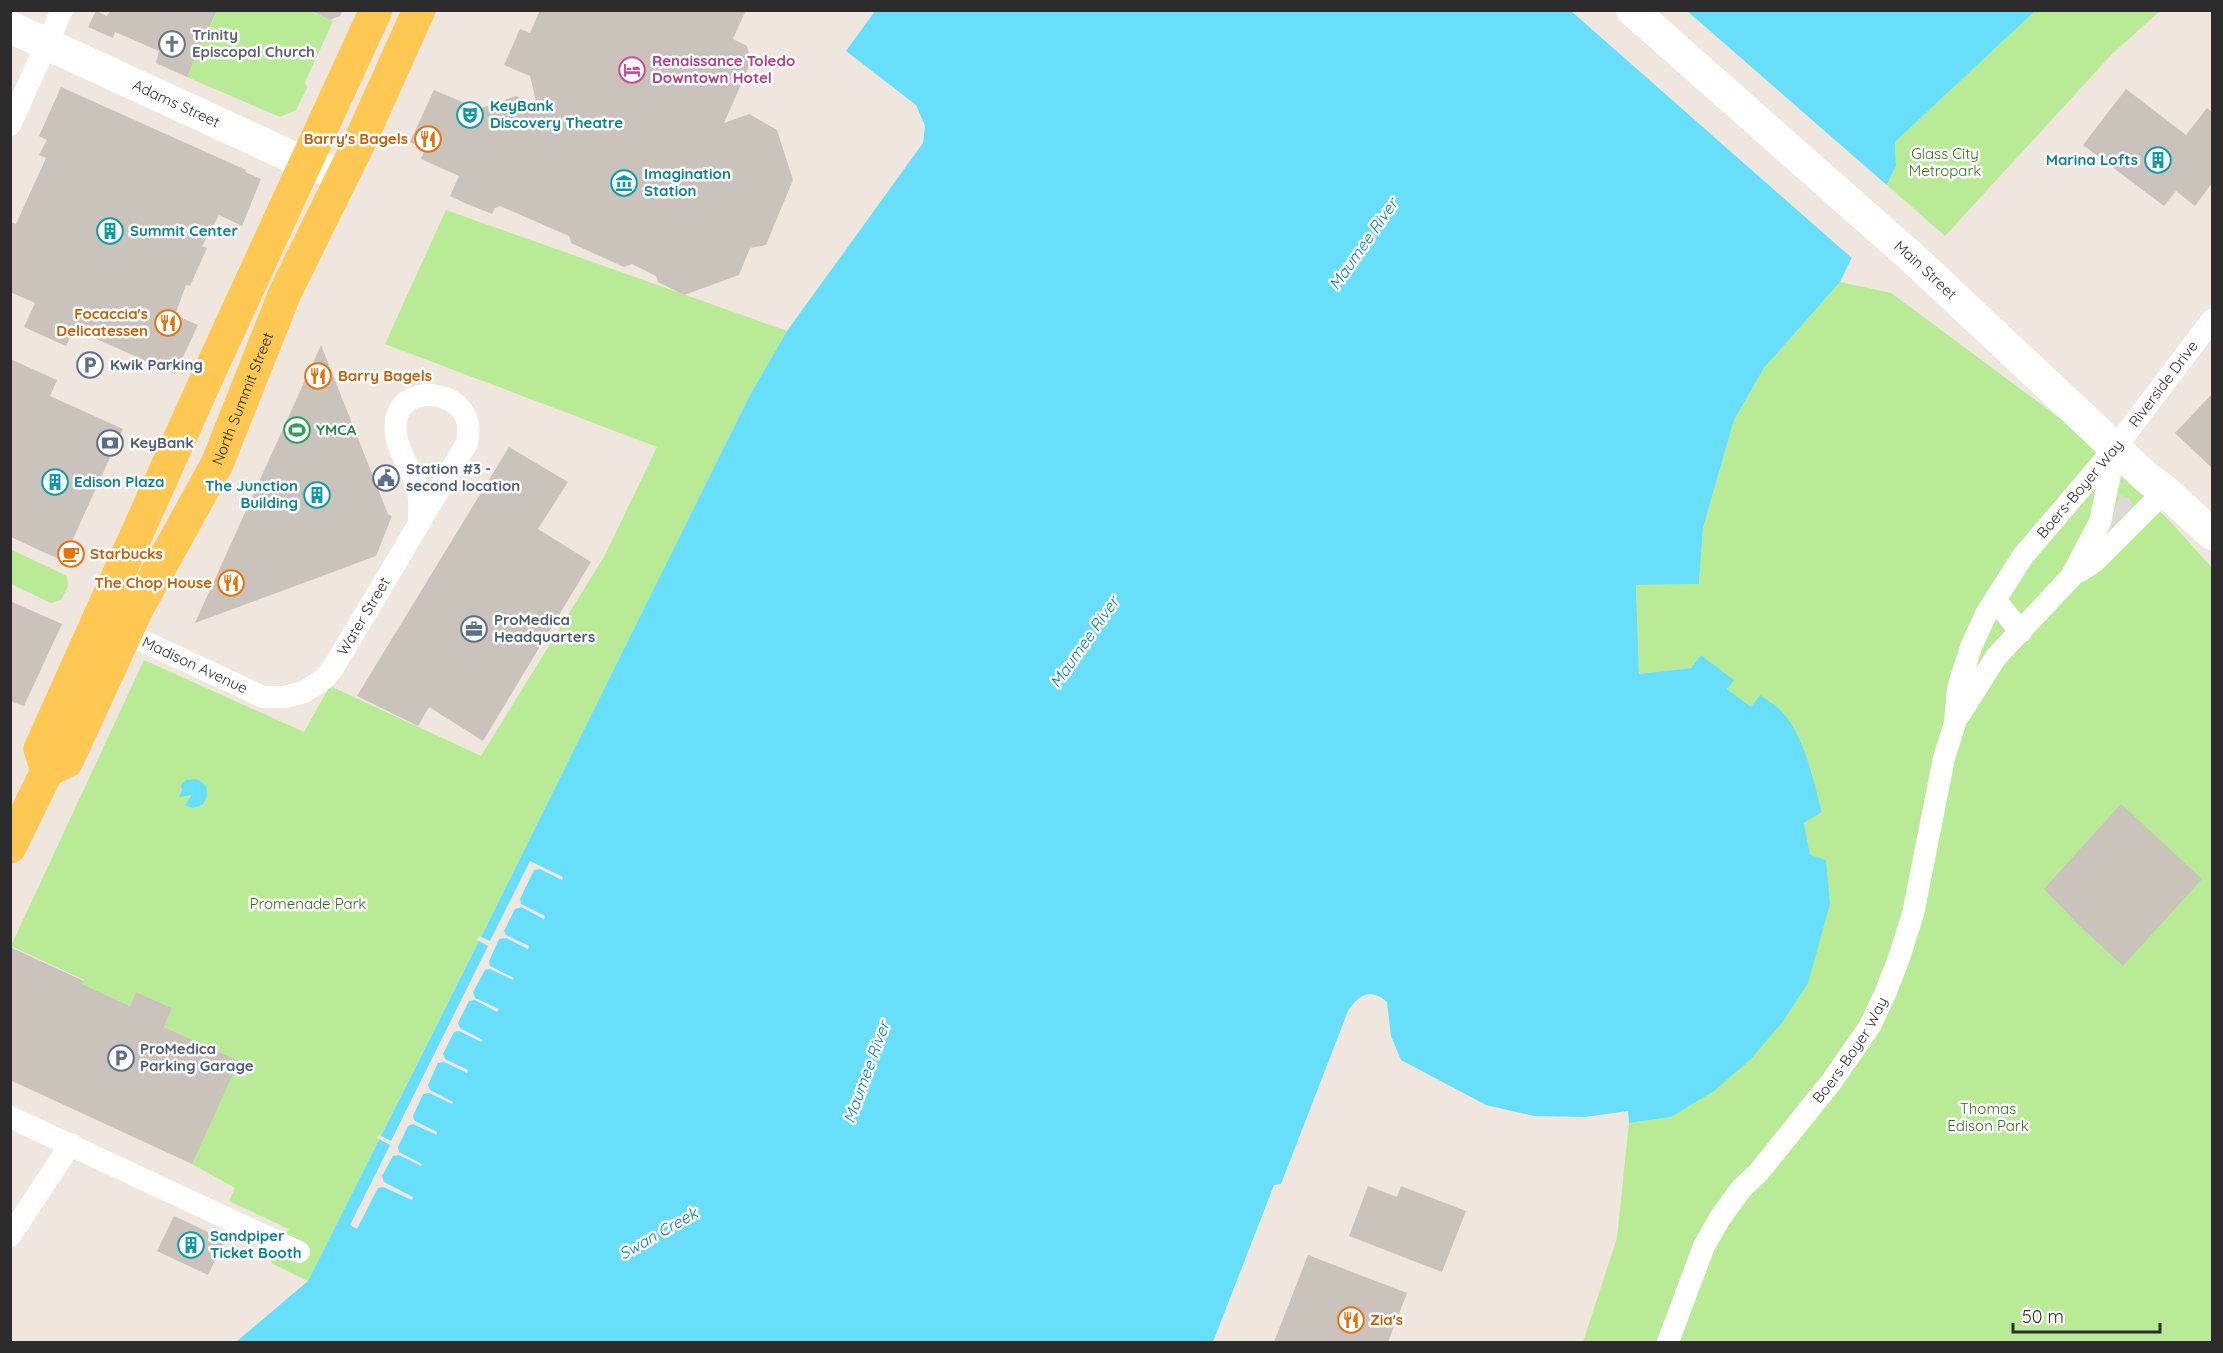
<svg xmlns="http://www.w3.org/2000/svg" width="2223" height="1353" viewBox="0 0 2223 1353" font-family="Quicksand,sans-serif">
	<rect width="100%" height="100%" fill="#efe6dd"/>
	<g fill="#b9ea95">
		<path d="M 217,11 L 309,11 L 333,21 L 305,82 L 307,88 L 296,110 L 280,117 L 187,77 Z"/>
		<path d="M 2035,11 L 2160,11 L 2112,54 L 1945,236 L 1887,185 L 1896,166 L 1895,142 Z"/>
		<path d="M 446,210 L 787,331 L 750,395 L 518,863 L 308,1281 L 271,1263 L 289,1229 L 229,1201 L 235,1188 L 192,1164 L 238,1061 L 164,1027 L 172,1008 L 136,992 L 130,1006 L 82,984 L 84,980 L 11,946 L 144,660 L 304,732 L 330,686 L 481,756 L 605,555 L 657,447 L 385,344 Z"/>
		<path d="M 1840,282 L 1891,293 L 2065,422 L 2167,518 L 2212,568 L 2212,1342 L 1583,1342 L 1617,1238 L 1629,1123 L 1671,1117 L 1810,855 L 1804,823 L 1822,812 L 1812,774 L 1800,740 L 1751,708 L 1727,689 L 1733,680 L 1701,655 L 1691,668 L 1639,674 L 1636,585 L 1699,584 L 1703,528 L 1734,420 L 1764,368 Z"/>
		<path d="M 10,549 L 67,576 L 68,586 L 61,600 L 51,603 L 11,584 Z"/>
	</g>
	<path fill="#ded9d4" d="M 2120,495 L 2129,498 L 2133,506 L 2108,531 Z"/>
	<g fill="#67dffa">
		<path d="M 875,11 L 2035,11 L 1895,142 L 1896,166 L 1840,282 L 1764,368 L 1734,420 L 1703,528 L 1699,584 L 1636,585 L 1639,674 L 1691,668 L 1701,655 L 1734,680 L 1727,689 L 1751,707 L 1760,695 C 1766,699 1773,704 1779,709 C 1803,730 1814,782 1822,812 L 1804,823 L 1810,855 L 1826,860 L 1830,904 L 1808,983 L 1784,1020 L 1751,1059 L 1714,1091 L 1671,1117 L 1629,1123 L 1628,1111 L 1585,1117 L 1534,1116 L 1486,1105 L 1401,1060 L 1391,1036 L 1387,1002 C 1371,988 1359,994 1348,1011 L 1281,1184 L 1274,1185 L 1213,1342 L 236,1342 L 308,1281 L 486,927 L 750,395 L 787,331 L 923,143 L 925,126 L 916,105 L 846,51 Z"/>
		<path d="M 196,779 C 208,783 211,795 202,805 L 193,808 L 185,805 L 192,795 L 179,797 L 182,790 L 181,785 L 186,780 Z"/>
	</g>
	<g fill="#efe6dd">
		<path d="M 1571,11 L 1687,11 L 1889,187 L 1854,260 Z"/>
		<path d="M 530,861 L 563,877 L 562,880 L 540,869 L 534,870 L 520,899 L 521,904 L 545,916 L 544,919 L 521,907 L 515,909 L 504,931 L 506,935 L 529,946 L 528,949 L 506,938 L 499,939 L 489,961 L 490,966 L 514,978 L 513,980 L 490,969 L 485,970 L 473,992 L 475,998 L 499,1009 L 497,1012 L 475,1000 L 469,1001 L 458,1023 L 460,1028 L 483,1040 L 481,1042 L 459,1031 L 454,1032 L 443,1054 L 445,1059 L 468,1070 L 467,1073 L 444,1062 L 438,1063 L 428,1085 L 430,1090 L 453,1102 L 452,1104 L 429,1093 L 423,1094 L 413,1116 L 415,1121 L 437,1132 L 437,1135 L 413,1124 L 408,1126 L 398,1147 L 399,1152 L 422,1164 L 421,1166 L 399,1155 L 393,1156 L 382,1176 L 384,1182 L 413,1197 L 412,1200 L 383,1187 L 378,1188 L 357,1229 L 350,1225 L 390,1145 L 377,1138 L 379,1135 L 391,1141 L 488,946 L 477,940 L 479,936 L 490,941 Z"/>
	</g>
	<g fill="#cac3bc">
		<path d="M 110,10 L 217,10 L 187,77 L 156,63 L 159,51 L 115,32 L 113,38 L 88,27 L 96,11 L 107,16 Z"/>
		<path d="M 309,10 L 343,10 L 340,16 L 330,20 Z"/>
		<path d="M 540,10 L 746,10 L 733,39 L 747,46 L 751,62 L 724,123 L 749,114 L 777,130 L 793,180 L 766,245 L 750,248 L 739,275 L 684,295 L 658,282 L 656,276 L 632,264 L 624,267 L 571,243 L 569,236 L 500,206 L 495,208 L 492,214 L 465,203 L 450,196 L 459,176 L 421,159 L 425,150 L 410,142 L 434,90 L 479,109 L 516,96 L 537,105 L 530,76 L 504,65 L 520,29 L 530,33 Z"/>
		<path d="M 61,87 L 246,170 L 245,172 L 261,179 L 242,226 L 219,215 L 202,246 L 207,248 L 190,286 L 186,285 L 175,315 L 198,325 L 175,374 L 74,329 L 66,346 L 24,327 L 35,303 L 10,292 L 10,222 L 16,224 L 46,158 L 39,155 L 47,140 L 39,136 Z"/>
		<path d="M 2126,89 L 2186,135 L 2207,108 L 2212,112 L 2212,183 L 2195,206 L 2176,191 L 2164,206 L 2083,145 Z"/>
		<path d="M 321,345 L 388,514 L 392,516 L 376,556 L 195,623 Z"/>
		<path d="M 10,359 L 57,380 L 50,396 L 123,429 L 63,561 L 11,537 Z"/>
		<path d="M 2212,394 L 2212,468 L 2175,433 Z"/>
		<path d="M 509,447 L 568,482 L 538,529 L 591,562 L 483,741 L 429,707 L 418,726 L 357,696 Z"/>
		<path d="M 10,601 L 62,624 L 24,706 L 10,701 Z"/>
		<path d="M 2121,804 L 2202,879 L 2123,966 L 2081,927 L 2044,889 Z"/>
		<path d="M 10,947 L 84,981 L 82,984 L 130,1006 L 136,992 L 172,1008 L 164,1027 L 239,1061 L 192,1164 L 10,1080 Z"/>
		<path d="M 1368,1186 L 1397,1197 L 1401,1186 L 1466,1211 L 1442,1272 L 1349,1236 Z"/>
		<path d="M 174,1216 L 225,1240 L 208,1275 L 157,1251 Z"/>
		<path d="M 1308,1255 L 1407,1293 L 1388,1342 L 1274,1342 Z"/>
	</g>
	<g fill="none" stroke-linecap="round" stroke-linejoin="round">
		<g stroke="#fff" stroke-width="22">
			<path d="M 10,125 L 62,10"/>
			<path d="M 2080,571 L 2094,562 L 2165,491"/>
			<path d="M 1995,600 L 2021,632"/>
			<path id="s1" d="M 115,628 L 263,697 L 285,697 L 304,692 L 324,679 L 333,668 L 467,443 C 468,438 469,430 468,425 C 463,389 401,383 396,421 C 392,447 412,467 418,490 C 420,501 419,512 419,523"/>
			<path d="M 1960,714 L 1996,657 L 2071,577 L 2100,522 L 2115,451"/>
			<path d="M 10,1117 L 299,1252"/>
			<path d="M 10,1236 L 71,1144"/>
			<path id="s2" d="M 1668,1342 L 1704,1246 L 1720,1218 L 1741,1189 L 1758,1173 L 1832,1081 L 1870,1026 L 1885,994 L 1899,958 L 1913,914 L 1944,758 L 1955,723 L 1958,688 L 1971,647 L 1986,614 L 2023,556 L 2115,448 L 2212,320"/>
		</g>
		<g stroke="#fff" stroke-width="32">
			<path id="s3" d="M 1632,10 L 1917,262 L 2146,477 L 2165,491 L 2212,534"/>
			<path id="s4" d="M 10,27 L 305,163 L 343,175"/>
		</g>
		<g stroke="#fec853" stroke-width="33">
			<path d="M 47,771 L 40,749 L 210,371 L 376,10"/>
			<path id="s5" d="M 10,847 L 47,771 L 67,761 L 137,609 L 217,464 L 285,293 L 360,141 L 419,10"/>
		</g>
	</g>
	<defs>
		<g id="church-ring" transform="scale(1.35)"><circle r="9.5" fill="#fff" stroke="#6b7280" stroke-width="1.5"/><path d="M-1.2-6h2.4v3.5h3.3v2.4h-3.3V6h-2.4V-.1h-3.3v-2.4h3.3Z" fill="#6b7280"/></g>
		<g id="hotel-ring" transform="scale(1.35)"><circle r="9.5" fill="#fff" stroke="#d1479c" stroke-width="1.5"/><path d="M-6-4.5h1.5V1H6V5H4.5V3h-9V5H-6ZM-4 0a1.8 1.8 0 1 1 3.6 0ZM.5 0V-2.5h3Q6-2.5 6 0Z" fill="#d1479c"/></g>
		<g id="theatre-ring" transform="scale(1.35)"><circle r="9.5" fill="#fff" stroke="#0f9aa8" stroke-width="1.5"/><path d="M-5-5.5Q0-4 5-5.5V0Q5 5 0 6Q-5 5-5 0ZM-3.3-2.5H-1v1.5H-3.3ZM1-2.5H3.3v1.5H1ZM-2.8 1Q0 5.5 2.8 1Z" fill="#0f9aa8"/></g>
		<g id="restaurant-ring" transform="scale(1.35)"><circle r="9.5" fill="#fff" stroke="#e8710a" stroke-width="1.5"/><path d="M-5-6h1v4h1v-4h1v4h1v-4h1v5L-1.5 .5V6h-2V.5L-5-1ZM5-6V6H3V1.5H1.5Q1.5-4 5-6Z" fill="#e8710a"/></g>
		<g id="building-ring" transform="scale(1.35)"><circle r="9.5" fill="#fff" stroke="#0f9aa8" stroke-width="1.5"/><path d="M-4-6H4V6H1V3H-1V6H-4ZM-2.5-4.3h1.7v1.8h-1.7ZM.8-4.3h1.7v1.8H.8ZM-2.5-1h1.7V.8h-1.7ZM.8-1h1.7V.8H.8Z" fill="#0f9aa8"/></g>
		<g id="museum-ring" transform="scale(1.35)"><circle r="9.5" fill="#fff" stroke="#0f9aa8" stroke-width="1.5"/><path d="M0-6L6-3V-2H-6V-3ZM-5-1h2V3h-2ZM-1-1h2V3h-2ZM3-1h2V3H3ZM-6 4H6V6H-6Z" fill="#0f9aa8"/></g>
		<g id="parking-ring" transform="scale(1.35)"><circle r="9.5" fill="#fff" stroke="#5c6f8a" stroke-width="1.5"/><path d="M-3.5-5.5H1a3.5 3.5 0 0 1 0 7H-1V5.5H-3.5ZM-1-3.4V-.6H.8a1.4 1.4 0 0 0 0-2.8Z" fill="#5c6f8a"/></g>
		<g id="stadium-ring" transform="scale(1.35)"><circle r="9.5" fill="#fff" stroke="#2e9e5b" stroke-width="1.5"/><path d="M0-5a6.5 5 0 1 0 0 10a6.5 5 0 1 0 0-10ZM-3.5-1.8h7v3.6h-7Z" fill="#2e9e5b"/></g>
		<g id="bank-ring" transform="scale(1.35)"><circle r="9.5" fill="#fff" stroke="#5c6f8a" stroke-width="1.5"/><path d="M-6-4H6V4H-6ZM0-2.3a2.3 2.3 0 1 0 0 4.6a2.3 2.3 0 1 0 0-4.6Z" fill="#5c6f8a"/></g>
		<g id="civic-ring" transform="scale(1.35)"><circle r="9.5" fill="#fff" stroke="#5c6f8a" stroke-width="1.5"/><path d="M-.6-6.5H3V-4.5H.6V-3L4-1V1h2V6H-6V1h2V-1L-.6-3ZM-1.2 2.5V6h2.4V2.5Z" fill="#5c6f8a"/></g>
		<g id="cafe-ring" transform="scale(1.35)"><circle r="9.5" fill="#fff" stroke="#e8710a" stroke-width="1.5"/><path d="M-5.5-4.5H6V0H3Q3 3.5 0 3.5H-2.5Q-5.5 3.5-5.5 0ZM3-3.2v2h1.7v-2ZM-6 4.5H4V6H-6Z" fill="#e8710a"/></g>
		<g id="office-ring" transform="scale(1.35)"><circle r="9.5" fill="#fff" stroke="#5c6f8a" stroke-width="1.5"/><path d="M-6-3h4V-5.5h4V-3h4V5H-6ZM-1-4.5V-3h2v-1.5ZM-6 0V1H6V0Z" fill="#5c6f8a"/></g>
	</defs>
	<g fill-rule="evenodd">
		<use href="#church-ring" x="172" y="44"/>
		<use href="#hotel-ring" x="632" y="70"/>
		<use href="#theatre-ring" x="470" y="115"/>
		<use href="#restaurant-ring" x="428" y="139"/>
		<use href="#building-ring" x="2158" y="160"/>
		<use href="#museum-ring" x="624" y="183"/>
		<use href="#building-ring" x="110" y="231"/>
		<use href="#restaurant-ring" x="168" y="323"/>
		<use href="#parking-ring" x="90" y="365"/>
		<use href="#restaurant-ring" x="318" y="376"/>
		<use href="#stadium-ring" x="297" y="430"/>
		<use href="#bank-ring" x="110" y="443"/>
		<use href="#civic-ring" x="386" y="478"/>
		<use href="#building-ring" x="55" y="482"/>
		<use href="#building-ring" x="317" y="495"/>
		<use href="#cafe-ring" x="71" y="554"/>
		<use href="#restaurant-ring" x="231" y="583"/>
		<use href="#office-ring" x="474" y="629"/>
		<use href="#parking-ring" x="121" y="1058"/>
		<use href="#building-ring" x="191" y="1245"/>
		<use href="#restaurant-ring" x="1351" y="1320"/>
	</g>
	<g text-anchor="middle" stroke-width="5" stroke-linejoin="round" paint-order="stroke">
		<g font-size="15" font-weight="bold" fill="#5b616d" stroke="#fff" text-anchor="start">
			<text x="192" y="40">Trinity<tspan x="192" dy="17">Episcopal Church</tspan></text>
		</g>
		<g font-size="15" font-weight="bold" fill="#b23c85" stroke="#fff" text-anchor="start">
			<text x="652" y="66">Renaissance Toledo<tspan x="652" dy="17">Downtown Hotel</tspan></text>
		</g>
		<g font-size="15" fill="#2c2c2c" stroke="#fff">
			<text dy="5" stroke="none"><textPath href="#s4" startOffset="183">Adams Street</textPath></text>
			<text dy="5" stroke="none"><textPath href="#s3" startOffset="392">Main Street</textPath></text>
			<text dy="5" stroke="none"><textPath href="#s2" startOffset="1100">Riverside Drive</textPath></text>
			<text dy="5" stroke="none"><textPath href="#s5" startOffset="510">North Summit Street</textPath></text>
			<text dy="5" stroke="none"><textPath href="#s2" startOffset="966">Boers-Boyer Way</textPath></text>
			<text dy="5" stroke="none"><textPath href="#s1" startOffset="303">Water Street</textPath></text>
			<text dy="5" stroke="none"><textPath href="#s1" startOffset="88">Madison Avenue</textPath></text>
			<text dy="5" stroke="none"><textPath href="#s2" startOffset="348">Boers-Boyer Way</textPath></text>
		</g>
		<g font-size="15" font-weight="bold" fill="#0d838f" stroke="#fff" text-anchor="start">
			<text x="490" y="111">KeyBank<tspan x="490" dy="17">Discovery Theatre</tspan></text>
			<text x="2138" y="165" text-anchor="end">Marina Lofts</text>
			<text x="644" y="179">Imagination<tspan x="644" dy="17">Station</tspan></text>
			<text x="130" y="236">Summit Center</text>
			<text x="74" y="487">Edison Plaza</text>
			<text x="298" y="491" text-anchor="end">The Junction<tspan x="298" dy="17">Building</tspan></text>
			<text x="210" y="1241">Sandpiper<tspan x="210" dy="17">Ticket Booth</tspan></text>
		</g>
		<g font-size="15" font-weight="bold" fill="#c56008" stroke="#fff" text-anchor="end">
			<text x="408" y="144">Barry's Bagels</text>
			<text x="148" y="319">Focaccia's<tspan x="148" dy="17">Delicatessen</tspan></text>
			<text x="338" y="381" text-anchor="start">Barry Bagels</text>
			<text x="90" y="559" text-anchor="start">Starbucks</text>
			<text x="212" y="588">The Chop House</text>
			<text x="1370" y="1325" text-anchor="start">Zia's</text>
		</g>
		<g font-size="15" fill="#2f7114" stroke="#fff">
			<text x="1945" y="159">Glass City<tspan x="1945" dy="17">Metropark</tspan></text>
			<text x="308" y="909">Promenade Park</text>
			<text x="1988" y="1114">Thomas<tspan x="1988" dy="17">Edison Park</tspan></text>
		</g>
		<g font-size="15" font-weight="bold" fill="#4e5e75" stroke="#fff" text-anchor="start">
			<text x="110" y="370">Kwik Parking</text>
			<text x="130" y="448">KeyBank</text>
			<text x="406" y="474">Station #3 -<tspan x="406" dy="17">second location</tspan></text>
			<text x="494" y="625">ProMedica<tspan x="494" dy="17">Headquarters</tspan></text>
			<text x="140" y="1054">ProMedica<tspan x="140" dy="17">Parking Garage</tspan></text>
		</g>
		<g font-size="15" font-weight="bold" fill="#27864d" stroke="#fff" text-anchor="start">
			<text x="316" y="435">YMCA</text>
		</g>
		<g font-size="16" font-style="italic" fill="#017eab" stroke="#fff">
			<text transform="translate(1363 244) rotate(-55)" y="6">Maumee River</text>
			<text transform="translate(1084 642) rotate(-55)" y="6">Maumee River</text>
			<text transform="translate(866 1072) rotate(-70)" y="6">Maumee River</text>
			<text transform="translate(658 1233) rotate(-30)" y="6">Swan Creek</text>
		</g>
	</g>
	<rect width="2223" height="1353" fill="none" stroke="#2c2c2c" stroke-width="24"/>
	<path d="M2013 1323v9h147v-9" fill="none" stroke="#2c2c2c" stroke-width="3"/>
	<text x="2022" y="1323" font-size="18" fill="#2c2c2c" stroke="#ffffff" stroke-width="4.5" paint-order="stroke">50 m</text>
</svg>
